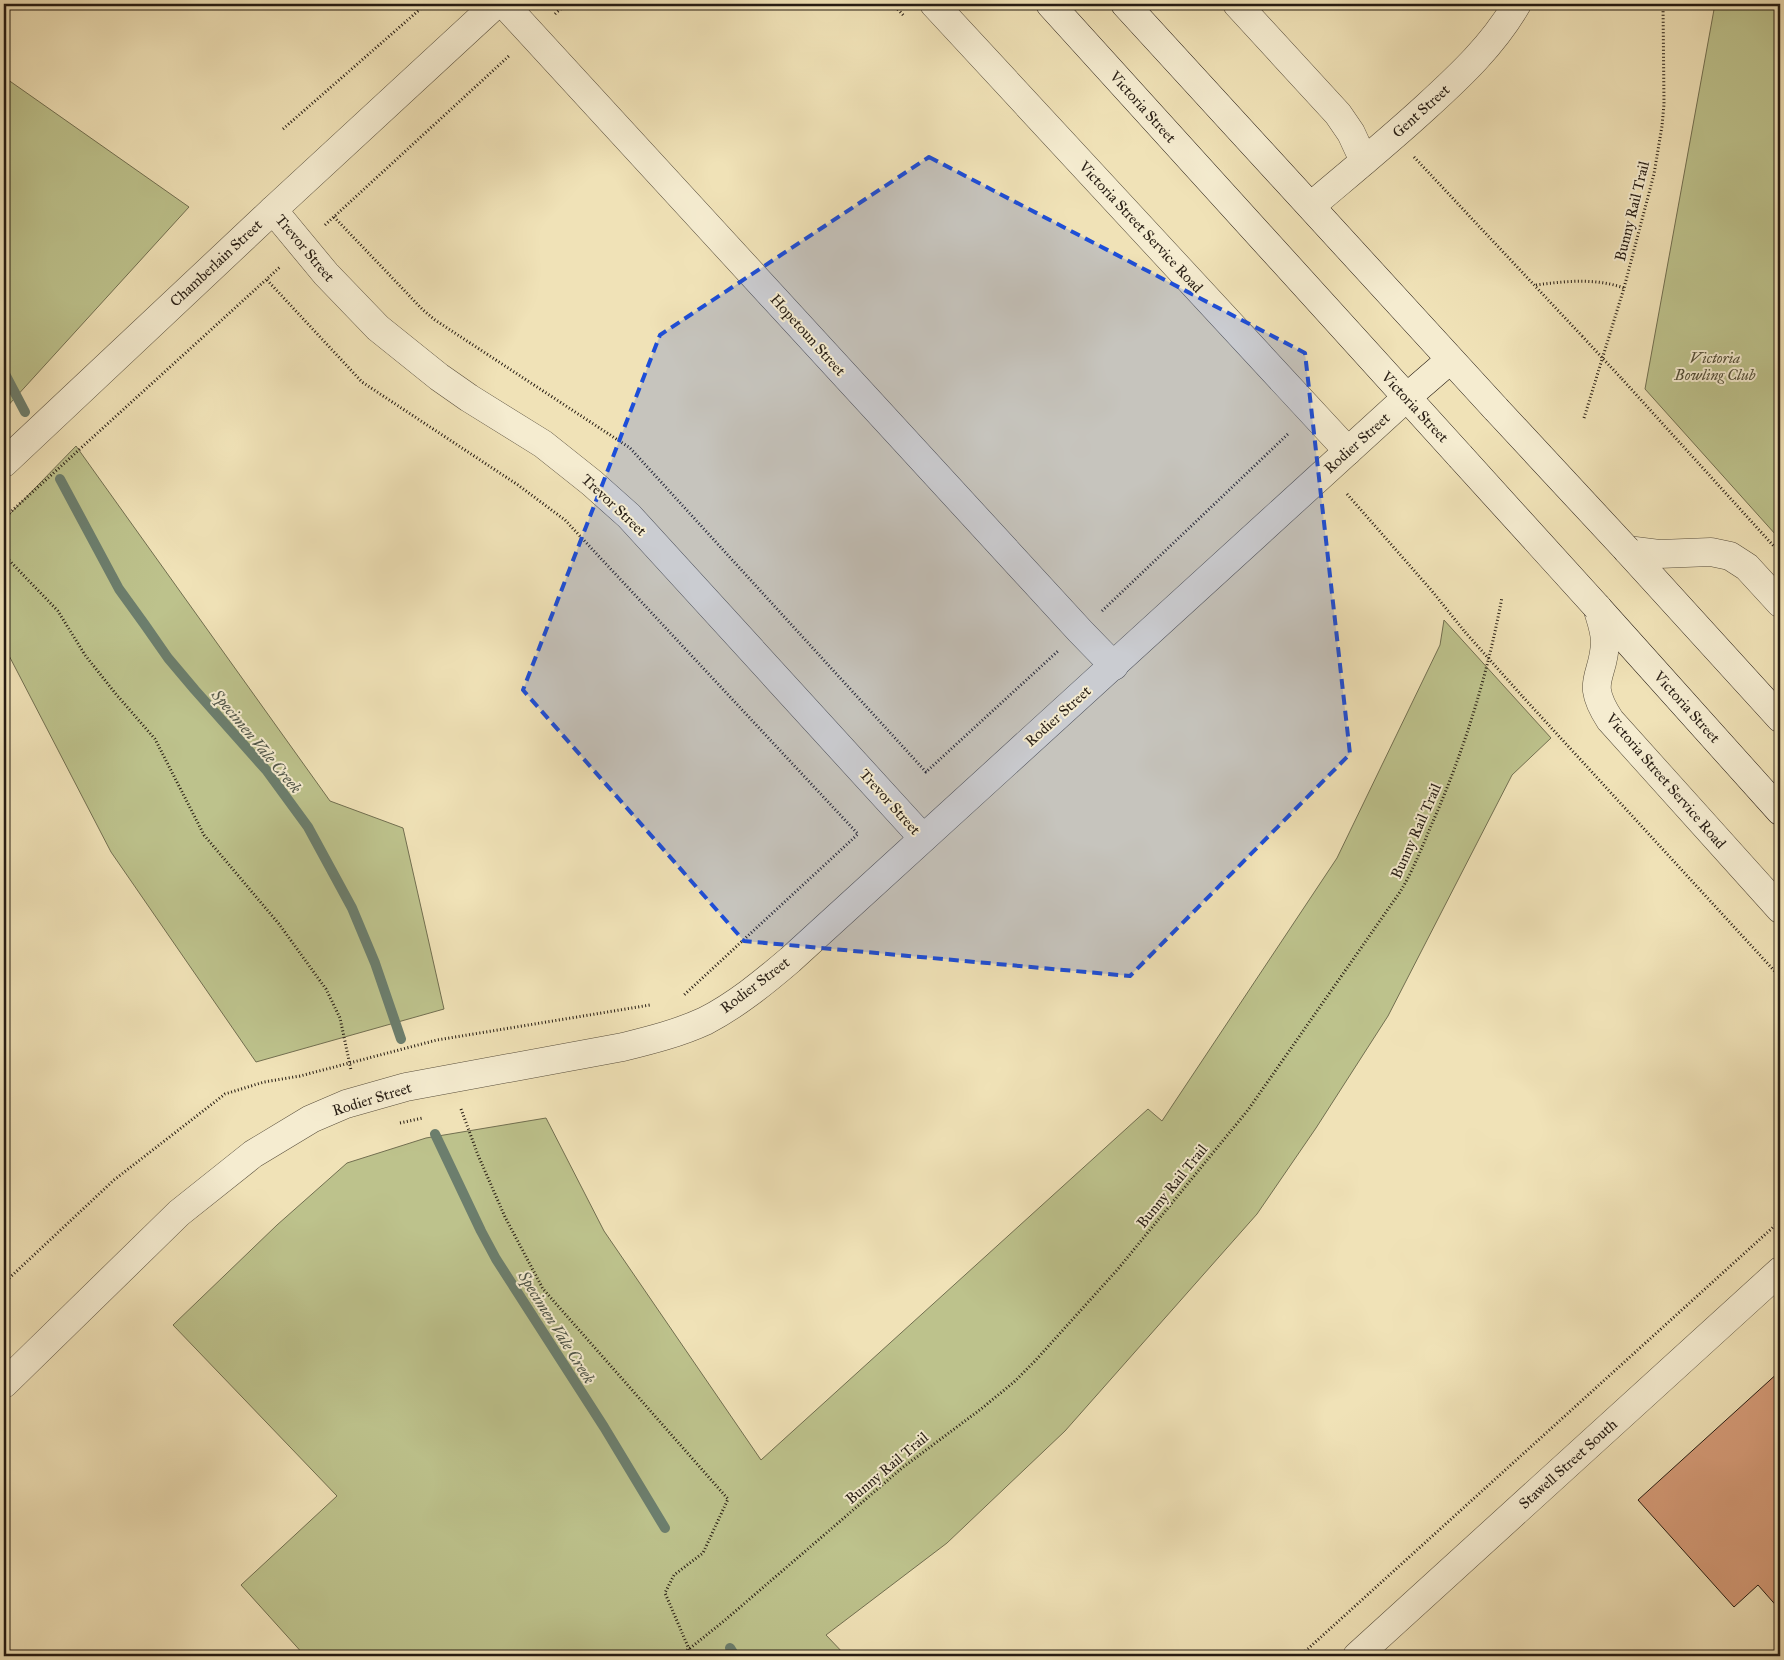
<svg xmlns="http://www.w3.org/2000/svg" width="1784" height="1660" viewBox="0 0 1784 1660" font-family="'IM FELL Great Primer',serif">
	<rect width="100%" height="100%" fill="#f0e2b7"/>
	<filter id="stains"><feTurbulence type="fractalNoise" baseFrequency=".004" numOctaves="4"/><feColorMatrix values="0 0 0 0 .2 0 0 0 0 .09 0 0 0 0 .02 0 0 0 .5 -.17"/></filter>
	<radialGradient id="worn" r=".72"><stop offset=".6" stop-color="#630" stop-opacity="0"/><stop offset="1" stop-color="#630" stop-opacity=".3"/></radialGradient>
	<g fill="#bdc28c" stroke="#726f50">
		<path d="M 1715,4 L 1780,4 L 1780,531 L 1776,535 L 1645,389 Z"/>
		<path d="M 4,77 L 189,207 L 4,410 Z"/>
		<path d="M 76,446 L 330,801 L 403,828 L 444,1009 L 256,1062 L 111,852 L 4,646 L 4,520 Z"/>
		<path d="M 1444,620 L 1551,738 L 1512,775 L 1388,1016 L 1316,1128 L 1257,1214 L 1065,1431 L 947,1543 L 826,1635 L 846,1656 L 305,1656 L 241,1585 L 337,1496 L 173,1325 L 277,1225 L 347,1163 L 426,1138 L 546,1118 L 604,1231 L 761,1460 L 1148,1109 L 1162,1121 L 1337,858 L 1440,645 Z"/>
	</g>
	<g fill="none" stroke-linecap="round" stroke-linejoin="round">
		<g stroke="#6c7e6d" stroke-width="10">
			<path d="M 4,372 L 25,412"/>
			<path d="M 60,479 L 119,589 L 145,625 L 168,658 L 195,690 L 267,771 L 308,827 L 352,908 L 375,963 L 401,1039"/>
			<path d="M 435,1134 L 481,1231 L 496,1259 L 604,1427 L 665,1528"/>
			<path d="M 730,1648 L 735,1656"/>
		</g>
	</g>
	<path fill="#d69c79" stroke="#261c13" d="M 1780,1371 L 1780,1610 L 1758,1585 L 1734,1607 L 1638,1500 Z"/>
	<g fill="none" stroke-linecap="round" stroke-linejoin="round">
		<g stroke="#584e3c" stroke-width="29">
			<g id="minor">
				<path d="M 504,4 L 1080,631 L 1114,666"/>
				<path d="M 934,4 L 1348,451"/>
				<path d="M 1237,4 L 1338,114 L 1351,133 L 1364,161"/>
				<path d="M 1311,206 C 1350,173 1389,141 1426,107 C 1461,75 1493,45 1517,4"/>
				<path d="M 273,210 L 326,274 L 378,328 L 439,377 L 469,398 L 543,444 L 592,483 L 629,516 L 923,838"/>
				<path d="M 4,463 L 273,210 L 496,4"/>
				<path d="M 1627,550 L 1659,554 L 1711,552 L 1730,556 L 1747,567 L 1780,603"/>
				<path d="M 1597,607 C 1600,618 1605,630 1605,642 C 1604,679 1584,680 1610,720 L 1780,909"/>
				<path d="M 4,1384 L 179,1213 L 253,1154 L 311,1119 L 346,1104 L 406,1087 L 623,1047 C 651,1040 679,1033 705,1021 C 736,1005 763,983 790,960 L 1406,398"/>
			</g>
		</g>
		<g stroke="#584e3c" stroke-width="29">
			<path id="tertiary" d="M 1357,1656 L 1780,1271"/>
		</g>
		<g stroke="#261c13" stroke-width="29">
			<g id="secondary">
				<path d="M 1050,4 L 1460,456"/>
				<path d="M 1125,4 L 1496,409"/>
				<path d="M 1406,398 L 1450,360"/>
				<path d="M 1627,550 L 1780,718"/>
				<path d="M 1597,607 L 1780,811"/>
			</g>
		</g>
		<g stroke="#261c13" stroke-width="3" stroke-dasharray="1 2.5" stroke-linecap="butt">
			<path d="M 893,4 L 904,16"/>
			<path d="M 555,14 L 566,4"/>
			<path d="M 283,129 L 426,4"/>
			<path d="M 1414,157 L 1582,336"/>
			<path d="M 334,217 L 423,310 L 435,320 L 630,448 L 926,772 L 1058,651"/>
			<path d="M 325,225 L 510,55"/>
			<path d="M 267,280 L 362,382 L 518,485 L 565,520 L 858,834 L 684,995"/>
			<path d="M 1536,285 C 1566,281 1596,278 1624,288"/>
			<path d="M 1622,379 L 1780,553"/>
			<path d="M 1584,418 L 1624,288 L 1654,174 L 1662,126 L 1664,104 L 1663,4"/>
			<path d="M 1347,494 L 1432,591 L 1465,632"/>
			<path d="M 4,518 L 280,267"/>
			<path d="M 4,555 L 58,611 L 85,655 L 115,693 L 155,739 L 204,835 L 279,924 L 326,989 L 340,1018 L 351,1070"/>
			<path d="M 1102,611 L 1289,433"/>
			<path d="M 1523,697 L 1780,977"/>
			<path d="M 461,1109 L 478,1155 L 505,1217 L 543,1289 L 728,1499 L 703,1553 L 674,1575 L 665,1593 L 692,1656"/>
			<path d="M 400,1123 L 423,1118"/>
			<path d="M 4,1283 L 114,1180 L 225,1094 L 264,1082 L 300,1076 L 437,1040 L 650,1005"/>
			<path d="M 678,1656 L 689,1649 L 724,1621 L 902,1468 L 981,1409 L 1014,1382 L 1035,1361 L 1118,1269 L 1248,1110 L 1400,892 C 1414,869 1423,844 1434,819 C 1465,748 1488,673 1502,597"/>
			<path d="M 1300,1656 L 1780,1221"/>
		</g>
		<use href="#minor" stroke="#f5ecd0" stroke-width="28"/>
		<use href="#tertiary" stroke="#f5ecd0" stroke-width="28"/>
		<use href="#secondary" stroke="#f5ecd0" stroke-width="28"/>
		<g stroke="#261c13" stroke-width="29" stroke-linecap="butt">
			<g id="secondary-bridge">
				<path d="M 1496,409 L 1627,550"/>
				<path d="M 1460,456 L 1597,607"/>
			</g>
		</g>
		<g stroke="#261c13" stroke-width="3" stroke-dasharray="1 2.5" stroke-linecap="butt">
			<path d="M 1582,336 L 1622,379"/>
			<path d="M 1465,632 L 1523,697"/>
		</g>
		<use href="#secondary-bridge" stroke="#f5ecd0" stroke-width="28"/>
	</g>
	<path fill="#1d4ed8" fill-opacity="0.2" stroke="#1d4ed8" stroke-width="4" stroke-dasharray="10 6" stroke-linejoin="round" d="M 929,157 L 1305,353 L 1350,754 L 1130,976 L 744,941 L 523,690 L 660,335 Z"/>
	<g text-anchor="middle" stroke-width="4" stroke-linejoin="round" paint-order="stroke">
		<g font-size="15" fill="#261c13" stroke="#f5ecd0">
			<text transform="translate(1143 107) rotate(48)" y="5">Victoria Street</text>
			<text transform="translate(1421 111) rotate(-42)" y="5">Gent Street</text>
			<text transform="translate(1632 211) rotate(-76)" y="5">Bunny Rail Trail</text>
			<text transform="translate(1141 227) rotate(47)" y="5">Victoria Street Service Road</text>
			<text transform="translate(305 248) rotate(50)" y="5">Trevor Street</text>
			<text transform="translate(216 263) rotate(-43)" y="5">Chamberlain Street</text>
			<text transform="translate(808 335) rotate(48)" y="5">Hopetoun Street</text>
			<text transform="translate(1415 407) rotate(47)" y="5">Victoria Street</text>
			<text transform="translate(1357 443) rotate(-42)" y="5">Rodier Street</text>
			<text transform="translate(614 505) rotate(43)" y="5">Trevor Street</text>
			<text transform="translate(1687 707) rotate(48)" y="5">Victoria Street</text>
			<text transform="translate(1058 716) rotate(-42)" y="5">Rodier Street</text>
			<text transform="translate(1666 781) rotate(49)" y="5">Victoria Street Service Road</text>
			<text transform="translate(890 802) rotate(48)" y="5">Trevor Street</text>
			<text transform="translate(1416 831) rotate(-66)" y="5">Bunny Rail Trail</text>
			<text transform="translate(755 985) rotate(-37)" y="5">Rodier Street</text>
			<text transform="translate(372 1099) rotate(-17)" y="5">Rodier Street</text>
			<text transform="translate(1172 1186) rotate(-51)" y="5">Bunny Rail Trail</text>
			<text transform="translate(1568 1464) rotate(-42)" y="5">Stawell Street South</text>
			<text transform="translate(887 1468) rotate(-40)" y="5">Bunny Rail Trail</text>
		</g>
		<g font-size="15" font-style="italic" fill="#534e37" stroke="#f5ecd0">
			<text x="1715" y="363">Victoria<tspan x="1715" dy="17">Bowling Club</tspan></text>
		</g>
		<g font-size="16" font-style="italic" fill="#4f5548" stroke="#f5ecd0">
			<text transform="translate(257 741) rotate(50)" y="6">Specimen Vale Creek</text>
			<text transform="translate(557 1327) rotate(58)" y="6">Specimen Vale Creek</text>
		</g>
	</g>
	<rect width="1784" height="1660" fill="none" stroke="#f0e2b7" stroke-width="20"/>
	<rect x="5" y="5" width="1774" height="1650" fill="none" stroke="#261c13" stroke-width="2.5"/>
	<rect x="10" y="10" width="1764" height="1640" fill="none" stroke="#261c13"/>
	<rect width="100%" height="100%" filter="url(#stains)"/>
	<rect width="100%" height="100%" fill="url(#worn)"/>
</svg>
